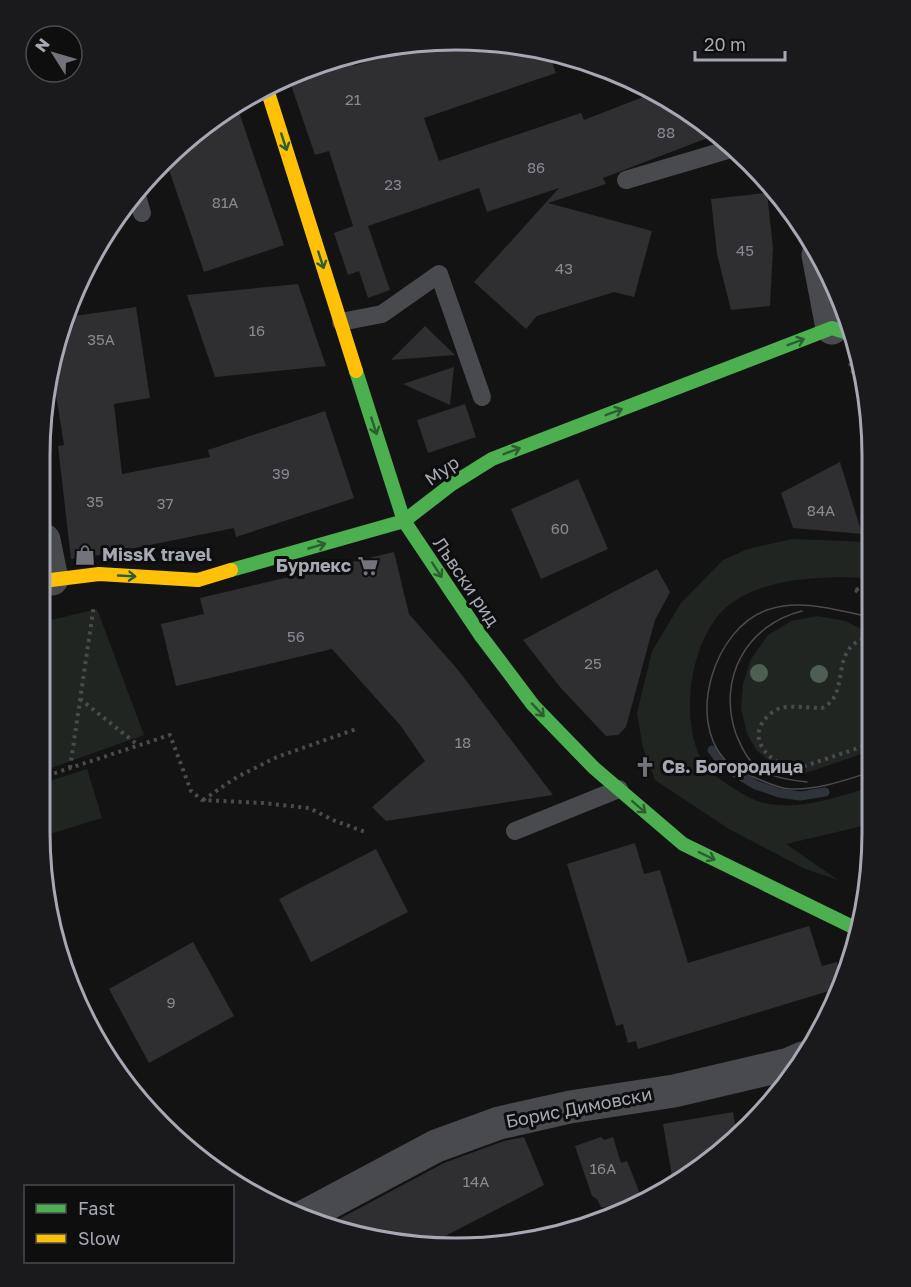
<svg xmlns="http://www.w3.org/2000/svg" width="911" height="1287" viewBox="0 0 911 1287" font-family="'Golos Text',sans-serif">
	<rect width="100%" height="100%" fill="#131314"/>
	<g fill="#202522">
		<path d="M 792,539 L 869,542 L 869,578 C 827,576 769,577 733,602 C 690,631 677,722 704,764 C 713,777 749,800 764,803 C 800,811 837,797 871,787 L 871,824 L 786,844 L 838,880 L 805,869 L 729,829 L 655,780 L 643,748 L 637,713 L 652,651 L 681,603 L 723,560 L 748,549 Z"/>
		<path d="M 97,609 L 144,735 L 40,772 L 43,622 Z"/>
		<path d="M 818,616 L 845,621 L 870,633 L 870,751 L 806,773 L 788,771 L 771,762 L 757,751 L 747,734 L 741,708 L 743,684 L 751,659 L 768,635 L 791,621 Z"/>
		<path d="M 87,769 L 102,818 L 40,837 L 40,784 Z"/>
	</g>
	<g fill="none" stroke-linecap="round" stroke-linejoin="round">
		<path stroke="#2f343b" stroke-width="9" d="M 712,750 L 725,767 L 756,785 L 779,793 L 800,796 L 825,792"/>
	</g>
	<g fill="#2f2f31">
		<path d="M 482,40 L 548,51 L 556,73 L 424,118 L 439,161 L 581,113 L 584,120 L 656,92 L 709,125 L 718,134 L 603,178 L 606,184 L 548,203 L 652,231 L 634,297 L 614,292 L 537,316 L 526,329 L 474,282 L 559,188 L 487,212 L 479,188 L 368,226 L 390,290 L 368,298 L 359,271 L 348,275 L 334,233 L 353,226 L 329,151 L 315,155 L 289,79 L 351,58 L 354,66 L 424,42 Z"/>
		<path d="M 236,103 L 284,245 L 204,272 L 166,161 L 181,143 Z"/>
		<path d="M 767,193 L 773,248 L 770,306 L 731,310 L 717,254 L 711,199 Z"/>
		<path d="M 298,284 L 326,366 L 215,377 L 187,295 Z"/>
		<path d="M 136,307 L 150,398 L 114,404 L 122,474 L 210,457 L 208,450 L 325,411 L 354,498 L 236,537 L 234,528 L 130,549 L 131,557 L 100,555 L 71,559 L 58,446 L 64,445 L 51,363 L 68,317 Z"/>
		<path d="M 425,326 L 455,355 L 391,360 Z"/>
		<path d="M 454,367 L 450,405 L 403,384 Z"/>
		<path d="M 465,404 L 476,437 L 428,453 L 417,420 Z"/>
		<path d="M 840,462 L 862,534 L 793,528 L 781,493 Z"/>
		<path d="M 578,479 L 608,549 L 541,579 L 511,509 Z"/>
		<path d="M 394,552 L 409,614 L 458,670 L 553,795 L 386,821 L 372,807 L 425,761 L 400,725 L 332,649 L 176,686 L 161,624 L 204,614 L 200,598 Z"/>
		<path d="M 657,569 L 670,592 L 655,620 L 626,727 L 618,735 L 606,736 L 560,687 L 523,640 Z"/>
		<path d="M 635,843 L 644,874 L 660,870 L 688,963 L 809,926 L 822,966 L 837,962 L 842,980 L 839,988 L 638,1049 L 636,1041 L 628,1043 L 623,1024 L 616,1026 L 567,864 Z"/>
		<path d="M 376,849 L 408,912 L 311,962 L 279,899 Z"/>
		<path d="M 193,942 L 234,1016 L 149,1063 L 109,989 Z"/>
		<path d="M 733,1112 L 737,1137 L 730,1144 L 673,1182 L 663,1124 Z"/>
		<path d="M 524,1137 L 544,1185 L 430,1244 L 401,1244 L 328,1225 L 444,1163 L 504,1141 Z"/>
		<path d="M 601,1137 L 604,1140 L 613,1137 L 621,1163 L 627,1161 L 640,1194 L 636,1206 L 624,1210 L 601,1207 L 597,1199 L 592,1196 L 575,1146 Z"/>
	</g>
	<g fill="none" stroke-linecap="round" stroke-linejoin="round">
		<g stroke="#4b4b4e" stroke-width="4" stroke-dasharray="3 4.5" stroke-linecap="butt">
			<path d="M 850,363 L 869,423"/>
			<path d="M 855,590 L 870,598"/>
			<path d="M 856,590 L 869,583"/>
			<path d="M 870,640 L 866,638 C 828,649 852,694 822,708 C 809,708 792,705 780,708 C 775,710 771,713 768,716 C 743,739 773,768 799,768 L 870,744"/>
			<path d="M 80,699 L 138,745"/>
			<path d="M 70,768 L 94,605"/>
			<path d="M 40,778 L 170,735 L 191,791 L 202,800 L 263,803 L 309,808 L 333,820 L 368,833"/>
			<path d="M 203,800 L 237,777 L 277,757 L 356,729"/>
		</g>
		<g stroke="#494a4d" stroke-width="18">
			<path d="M 626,180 L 734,148"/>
			<path d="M 137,196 L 142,213"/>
			<path d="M 341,322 L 382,314 L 439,274 L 482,397"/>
			<path d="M 515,831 L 619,789"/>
		</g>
		<g stroke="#494a4d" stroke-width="33">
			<path d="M 818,255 L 832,328"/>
			<path d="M 44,540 L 52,579"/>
			<path d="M 301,1218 L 436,1146 L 499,1123 L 570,1107 L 674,1091 L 789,1064 L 803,1058"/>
		</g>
		<g stroke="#4caf50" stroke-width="14">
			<path d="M 356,371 L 404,521 L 481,636 L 533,705 L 594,768 L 683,844 L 859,930"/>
			<path d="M 231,570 L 404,521 L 452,484 L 492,459 L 832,328 L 848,333"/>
		</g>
		<g stroke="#ffc107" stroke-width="14">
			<path d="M 266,86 L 356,371"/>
			<path d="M 43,581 L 99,574 L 198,580 L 231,570"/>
		</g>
		<g stroke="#4b4b4f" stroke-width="1.5">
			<path d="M 802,611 C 746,625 717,679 736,734 C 740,743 744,755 752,762 C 765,777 789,780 807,782"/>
			<path d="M 870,617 C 836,610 800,598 767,610 C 715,628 686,718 725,760 C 733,768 746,774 756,778 C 767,783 780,789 791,789 C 819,790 845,780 871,772"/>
		</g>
	</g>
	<g fill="#4e5e53">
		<circle cx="759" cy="673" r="9"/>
		<circle cx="819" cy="674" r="9"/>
	</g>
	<defs><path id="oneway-shaft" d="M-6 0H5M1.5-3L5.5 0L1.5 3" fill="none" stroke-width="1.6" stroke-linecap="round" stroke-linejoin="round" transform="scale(1.5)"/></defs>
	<g stroke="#2d5e30">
		<use href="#oneway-shaft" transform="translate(284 142) rotate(72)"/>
		<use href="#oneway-shaft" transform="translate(321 260) rotate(72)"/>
		<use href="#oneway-shaft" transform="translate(796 342) rotate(-21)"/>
		<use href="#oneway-shaft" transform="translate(614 412) rotate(-21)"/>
		<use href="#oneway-shaft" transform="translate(374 426) rotate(72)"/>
		<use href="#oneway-shaft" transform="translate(512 451) rotate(-21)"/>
		<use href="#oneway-shaft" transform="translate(317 546) rotate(-16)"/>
		<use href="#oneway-shaft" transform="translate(437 570) rotate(57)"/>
		<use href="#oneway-shaft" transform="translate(127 576) rotate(3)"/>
		<use href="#oneway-shaft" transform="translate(538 710) rotate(47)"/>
		<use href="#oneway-shaft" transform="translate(639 807) rotate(41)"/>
		<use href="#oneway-shaft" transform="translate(707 856) rotate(26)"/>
	</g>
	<defs>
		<g id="shop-bare" transform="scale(1.62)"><path d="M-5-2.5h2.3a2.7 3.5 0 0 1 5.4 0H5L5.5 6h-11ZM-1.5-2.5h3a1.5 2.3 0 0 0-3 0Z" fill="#73747b" stroke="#0e0e0f" stroke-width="2.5" paint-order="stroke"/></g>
		<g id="supermarket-bare" transform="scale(1.62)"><path d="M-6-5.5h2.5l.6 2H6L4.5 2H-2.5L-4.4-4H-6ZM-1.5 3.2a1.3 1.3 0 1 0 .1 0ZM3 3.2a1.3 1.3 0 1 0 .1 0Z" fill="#73747b" stroke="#0e0e0f" stroke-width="2.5" paint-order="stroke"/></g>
		<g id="church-bare" transform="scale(1.62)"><path d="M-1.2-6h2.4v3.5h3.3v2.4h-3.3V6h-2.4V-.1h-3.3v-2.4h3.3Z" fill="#73747b" stroke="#0e0e0f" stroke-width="2.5" paint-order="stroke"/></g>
	</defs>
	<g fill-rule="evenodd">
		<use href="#shop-bare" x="85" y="555"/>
		<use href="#supermarket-bare" x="368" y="566"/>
		<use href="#church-bare" x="645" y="767"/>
	</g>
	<g text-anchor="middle" stroke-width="6" stroke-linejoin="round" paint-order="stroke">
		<g font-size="15" fill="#888a92">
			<text x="353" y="105">21</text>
			<text x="666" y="138">88</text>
			<text x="536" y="173">86</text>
			<text x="393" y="190">23</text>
			<text x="225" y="208">81А</text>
			<text x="745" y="256">45</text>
			<text x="564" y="274">43</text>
			<text x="257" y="336">16</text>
			<text x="101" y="345">35А</text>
			<text x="281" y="479">39</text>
			<text x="95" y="507">35</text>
			<text x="165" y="509">37</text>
			<text x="821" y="516">84А</text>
			<text x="560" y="534">60</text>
			<text x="296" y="642">56</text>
			<text x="593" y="669">25</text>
			<text x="463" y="748">18</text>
			<text x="171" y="1008">9</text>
			<text x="603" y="1174">16А</text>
			<text x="476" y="1187">14А</text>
		</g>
		<g font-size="18" fill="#a6a8b3" stroke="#0e0e0f">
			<text transform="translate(442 471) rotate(-35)" y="6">Мур</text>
			<text transform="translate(466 582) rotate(56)" y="6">Лъвски рид</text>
			<text transform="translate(579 1108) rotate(-11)" y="6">Борис Димовски</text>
		</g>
		<g font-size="18" font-weight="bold" fill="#a6a8b3" stroke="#0e0e0f" text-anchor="start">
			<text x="102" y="561">MissK travel</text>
			<text x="351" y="572" text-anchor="end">Бурлекс</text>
			<text x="662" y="773">Св. Богородица</text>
		</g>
	</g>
	<path d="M0 0H911V1287H0ZM456 50H456A406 406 0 0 1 862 456V832A406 406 0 0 1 456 1238H456A406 406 0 0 1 50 832V456A406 406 0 0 1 456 50Z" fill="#1a1a1c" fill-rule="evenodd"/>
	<path fill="none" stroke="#a6a8b3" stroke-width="3" d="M456 50H456A406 406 0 0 1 862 456V832A406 406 0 0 1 456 1238H456A406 406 0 0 1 50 832V456A406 406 0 0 1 456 50Z"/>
	<rect x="24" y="1185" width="210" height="78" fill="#0e0e0f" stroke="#4b4c51" stroke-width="1.5"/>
	<rect x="36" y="1204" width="30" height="9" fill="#4caf50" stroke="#4b4c51" stroke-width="1.5"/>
	<text x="78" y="1215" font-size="18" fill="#a6a8b3">Fast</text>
	<rect x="36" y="1234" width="30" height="9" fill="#ffc107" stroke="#4b4c51" stroke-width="1.5"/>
	<text x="78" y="1245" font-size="18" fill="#a6a8b3">Slow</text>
	<g transform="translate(54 54) rotate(307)"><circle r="28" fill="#0e0e0f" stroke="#4b4c51" stroke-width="1.5"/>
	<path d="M0-4.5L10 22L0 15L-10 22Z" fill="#73747b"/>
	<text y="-9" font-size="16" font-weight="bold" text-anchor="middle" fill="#a6a8b3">N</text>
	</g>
	<path d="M695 51v9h90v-9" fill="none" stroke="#a6a8b3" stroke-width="3"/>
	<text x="704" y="51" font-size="18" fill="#a6a8b3" stroke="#0e0e0f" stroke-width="4.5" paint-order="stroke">20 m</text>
</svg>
